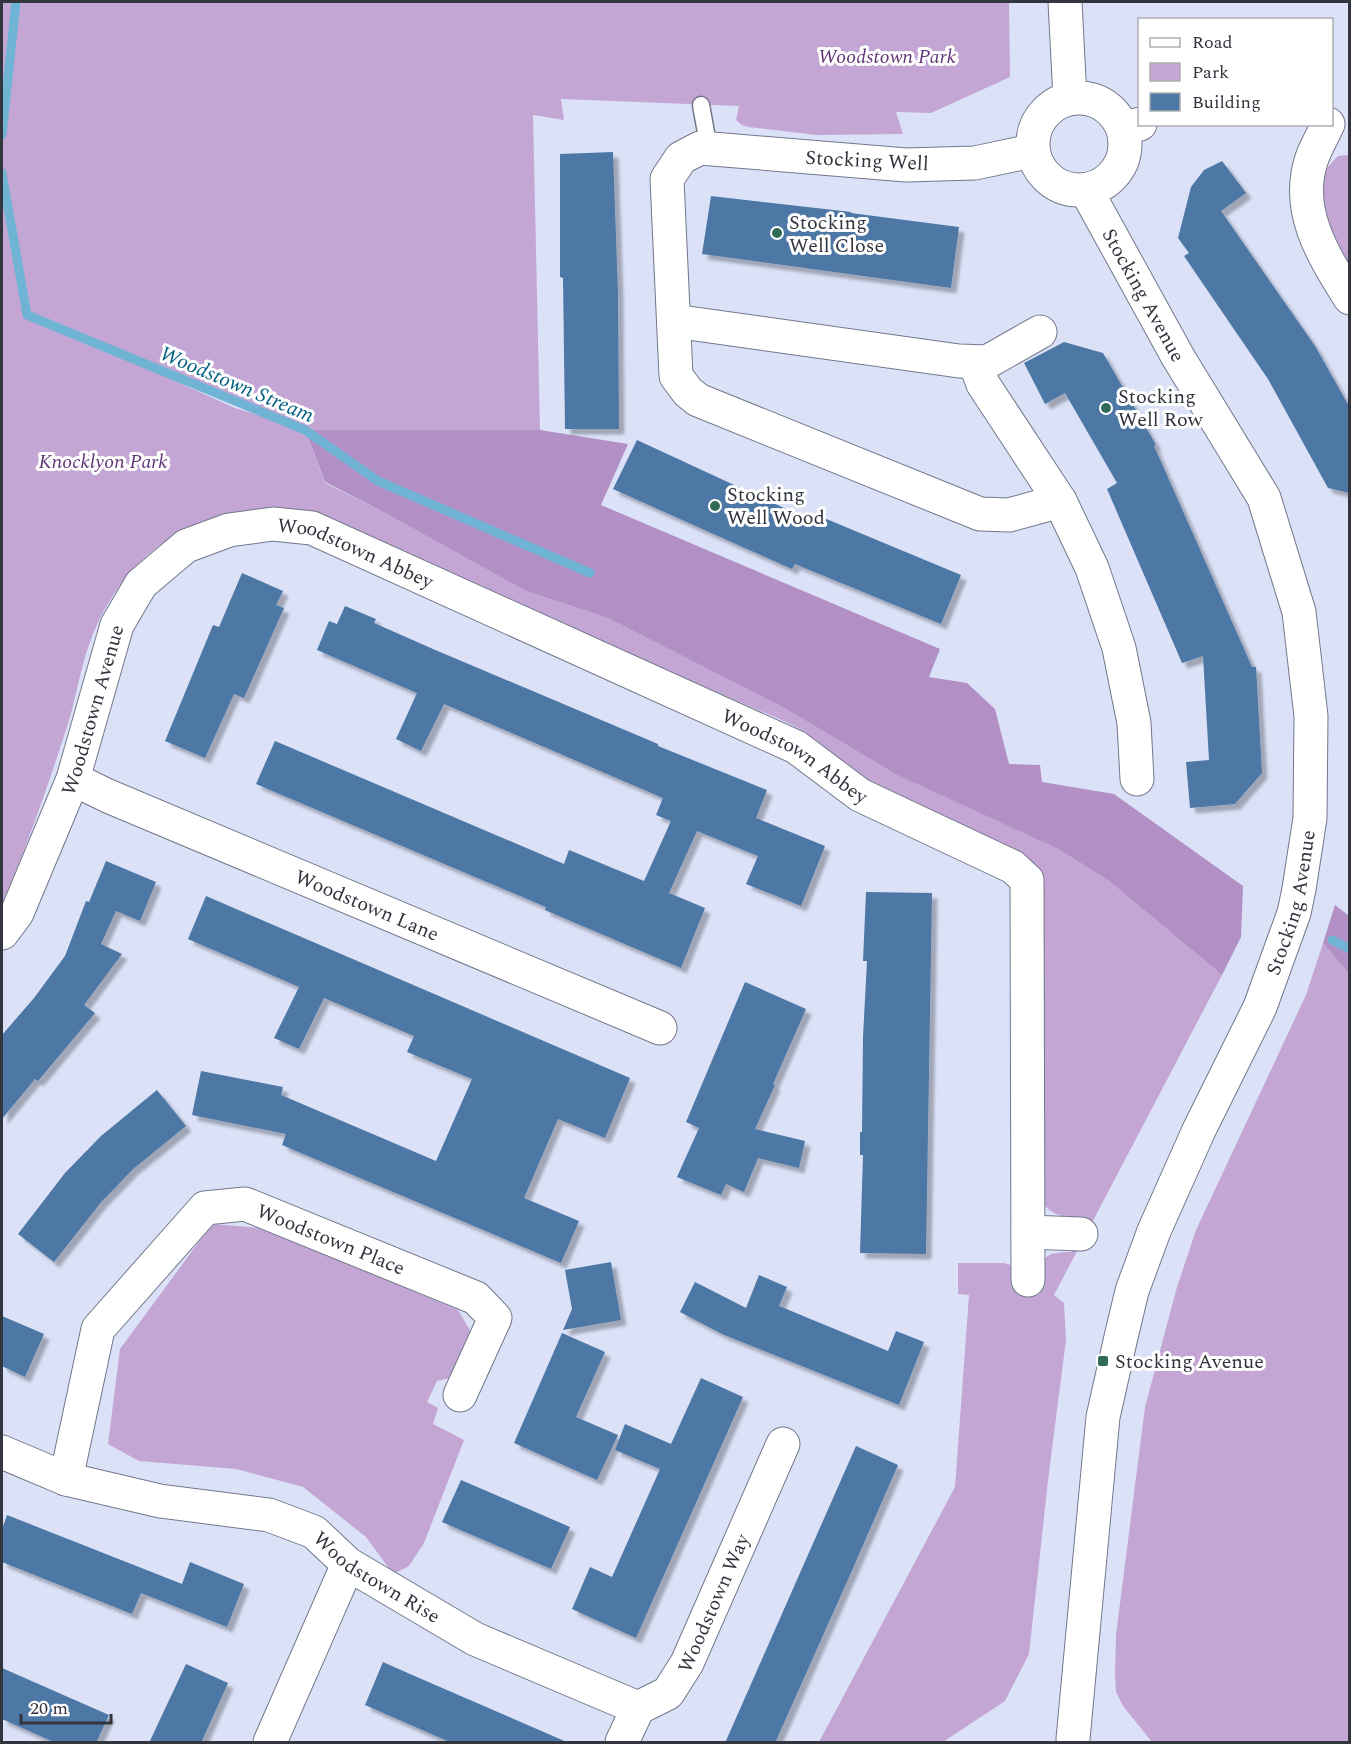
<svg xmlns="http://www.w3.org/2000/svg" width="1351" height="1744" viewBox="0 0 1351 1744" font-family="Spectral,serif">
	<defs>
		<filter id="shadow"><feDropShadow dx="5.5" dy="5.5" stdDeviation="1.5" flood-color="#0004"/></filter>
	</defs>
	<rect width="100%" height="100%" fill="#dbe2f8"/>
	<g fill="#c3a6d4" fill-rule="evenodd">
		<path d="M 2,2 L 1009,2 L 1010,77 L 931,113 L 896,112 L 903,134 L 817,135 L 748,127 L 742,125 L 736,120 L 739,106 L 561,99 L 564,120 L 533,115 L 540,430 L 305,430 L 325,483 L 387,514 L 526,591 L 608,618 L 786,709 L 897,775 L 1060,850 L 1109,881 L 1222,975 L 1054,1295 L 1064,1303 L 1066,1340 L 1049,1472 L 1029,1654 L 1005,1701 L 943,1742 L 819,1742 L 955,1487 L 969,1295 L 958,1294 L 958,1263 L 1004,1263 L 1011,1265 L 1011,1282 L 1039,1282 C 1043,1256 1044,1252 1072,1252 L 1089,1219 C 1070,1217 1056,1219 1042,1203 L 1037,872 L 1031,861 L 1023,854 L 873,789 L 838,763 L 824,747 L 804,731 L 786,722 L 311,515 C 291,515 271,515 252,515 C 243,515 233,513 224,515 C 157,532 112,580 89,645 C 80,670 76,698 68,724 C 48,785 28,845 2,903 ZM 58,328 L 295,426 L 235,408 Z"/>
		<path d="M 1349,155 L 1349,267 L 1325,226 L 1319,201 L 1325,170 L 1338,156 Z"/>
		<path d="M 1323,943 L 1350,973 L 1349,1742 L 1152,1742 L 1123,1706 L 1116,1692 L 1115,1674 L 1116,1635 L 1145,1407 L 1177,1287 L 1196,1230 L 1306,995 Z"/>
		<path d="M 212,1224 L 263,1228 L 458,1310 L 471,1332 L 451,1378 L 437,1381 L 427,1402 L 438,1408 L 433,1424 L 464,1440 L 424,1543 L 409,1566 L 393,1574 L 366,1537 L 303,1487 L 236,1469 L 139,1461 L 108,1444 L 120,1349 Z"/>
	</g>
	<g fill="#b290c5">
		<path d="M 305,430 L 540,430 L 628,444 L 601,505 L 940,649 L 929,677 L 967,683 L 995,709 L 1009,764 L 1040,765 L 1042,782 L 1114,794 L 1243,886 L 1241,937 L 1222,975 L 1109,881 L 1060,850 L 897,775 L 786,709 L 608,618 L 526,591 L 387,514 L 325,482 Z"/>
		<path d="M 1335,905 L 1349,916 L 1349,973 L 1323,943 Z"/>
	</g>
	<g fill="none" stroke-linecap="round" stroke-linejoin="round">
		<g stroke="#6fb4d5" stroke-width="9">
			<path d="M 2,135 L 16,2"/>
			<path d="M 2,173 L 27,315 L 305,430 L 378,481 L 590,573"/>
			<path d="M 1332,940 L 1350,949"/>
		</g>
	</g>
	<g fill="#4d77a4" filter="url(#shadow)">
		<path d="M 613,152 L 618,293 L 619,429 L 565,429 L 563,278 L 560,277 L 560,154 Z"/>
		<path d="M 1222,161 L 1246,193 L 1221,211 L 1315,346 L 1350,408 L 1350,493 L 1328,488 L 1268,379 L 1184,256 L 1189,253 L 1178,238 L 1191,187 L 1204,170 Z"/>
		<path d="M 711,196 L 851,212 L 851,213 L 959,227 L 951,288 L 702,254 Z"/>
		<path d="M 1064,342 L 1103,353 L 1156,445 L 1154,446 L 1252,667 L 1256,667 L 1262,773 L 1235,804 L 1190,808 L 1186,762 L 1209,760 L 1203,656 L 1182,663 L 1107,489 L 1117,483 L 1065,393 L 1045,404 L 1024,363 Z"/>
		<path d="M 637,440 L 821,525 L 824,518 L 961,575 L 941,624 L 795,564 L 792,569 L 613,489 Z"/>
		<path d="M 242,573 L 283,591 L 276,605 L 284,608 L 244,698 L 234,694 L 205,758 L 165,741 L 213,625 L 219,627 Z"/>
		<path d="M 345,606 L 376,619 L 374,623 L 433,649 L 658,744 L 658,746 L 767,790 L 756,818 L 825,846 L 801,906 L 746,884 L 758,856 L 697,831 L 669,893 L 705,908 L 681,968 L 545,910 L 546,907 L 256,784 L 275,741 L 564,864 L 569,850 L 644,881 L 671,821 L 656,815 L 663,798 L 444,704 L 421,751 L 396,739 L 417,693 L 317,650 L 329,621 L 337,624 Z"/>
		<path d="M 106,861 L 156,882 L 140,921 L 116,911 L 101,944 L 122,954 L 84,1005 L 95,1013 L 38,1081 L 35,1079 L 2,1119 L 2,1035 L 34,998 L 65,956 L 86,901 L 89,902 Z"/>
		<path d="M 866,892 L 932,893 L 926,1254 L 860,1253 L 863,1155 L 860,1155 L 860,1132 L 862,1132 L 863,1037 L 867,961 L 863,961 Z"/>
		<path d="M 206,896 L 630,1078 L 605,1138 L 558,1119 L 524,1198 L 579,1221 L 561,1263 L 282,1145 L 286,1134 L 192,1115 L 201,1071 L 283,1087 L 281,1095 L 436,1161 L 472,1079 L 407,1052 L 414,1036 L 324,998 L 299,1049 L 274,1038 L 299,987 L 188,939 Z"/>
		<path d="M 745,982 L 806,1009 L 773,1084 L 775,1085 L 755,1129 L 805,1141 L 799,1168 L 758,1158 L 744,1192 L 726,1184 L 721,1195 L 677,1177 L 699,1128 L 686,1122 Z"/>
		<path d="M 157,1090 L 186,1126 L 132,1170 L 116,1187 L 102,1201 L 54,1262 L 18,1234 L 65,1173 L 101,1136 Z"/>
		<path d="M 611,1262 L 621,1320 L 563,1330 L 572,1309 L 565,1270 Z"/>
		<path d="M 759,1275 L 787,1287 L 779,1306 L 888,1351 L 896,1331 L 924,1342 L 899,1405 L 722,1334 L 680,1312 L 695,1282 L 746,1308 Z"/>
		<path d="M 2,1316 L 44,1334 L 25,1377 L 2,1366 Z"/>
		<path d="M 562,1333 L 605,1352 L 576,1417 L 618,1435 L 597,1480 L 514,1443 Z"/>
		<path d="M 701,1378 L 743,1397 L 636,1638 L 572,1609 L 590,1567 L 612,1577 L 660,1469 L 615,1450 L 625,1424 L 671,1444 Z"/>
		<path d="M 856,1446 L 898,1465 L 850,1575 L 775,1743 L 725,1743 Z"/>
		<path d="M 461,1480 L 570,1527 L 551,1569 L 442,1522 Z"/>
		<path d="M 7,1515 L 182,1584 L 190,1562 L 244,1584 L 227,1627 L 141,1593 L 132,1614 L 2,1562 L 2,1529 Z"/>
		<path d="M 383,1662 L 410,1674 L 569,1743 L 452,1743 L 365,1705 Z"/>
		<path d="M 186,1664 L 228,1683 L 201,1743 L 149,1743 Z"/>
		<path d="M 2,1668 L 109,1715 L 96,1743 L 56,1743 L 2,1719 Z"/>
	</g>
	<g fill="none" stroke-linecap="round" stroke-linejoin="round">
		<g stroke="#72788b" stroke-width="19">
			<path id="lane" d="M 701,105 L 709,149"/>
		</g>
		<g stroke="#72788b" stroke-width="35">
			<g id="street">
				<path d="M 1328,124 C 1323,135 1316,147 1312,158 C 1294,210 1323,255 1350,298"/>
				<path d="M 1123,129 L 1140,124"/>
				<path d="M 1032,151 L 975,163 L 906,165 L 700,148 L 681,158 L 667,179 L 676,376 L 688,392 L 698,400 L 980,514 L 1009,515 L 1060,501"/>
				<path d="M 674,321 L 959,361 L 987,362 L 1040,332"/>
				<path d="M 975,362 L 983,384 L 1060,501 L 1092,568 L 1119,648 L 1134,723 L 1137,779"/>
				<path id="s1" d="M 73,779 L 108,796 L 660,1028"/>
				<path id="s2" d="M 2,933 L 17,913 L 73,779 L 117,625 L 141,584 L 186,546 L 229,530 L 273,524 L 312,528 L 796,747 L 860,795 L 1013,867 L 1027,880 L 1028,1280"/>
				<path d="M 1028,1232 L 1081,1234"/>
				<path id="s3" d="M 2,1452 L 66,1479 L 160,1501 L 269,1515 L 314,1532 L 348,1564 L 475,1639 L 638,1708"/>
				<path id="s4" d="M 66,1479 L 98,1329 L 205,1208 L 245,1204 L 476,1298 L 495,1318 L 460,1395"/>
				<path d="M 270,1742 L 348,1564"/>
				<path id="s5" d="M 622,1742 L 638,1708 L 668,1693 L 687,1663 L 783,1444"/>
			</g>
		</g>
		<g stroke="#72788b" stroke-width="35">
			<g id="secondary">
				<path d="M 1065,2 L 1070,98"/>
				<circle cx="1079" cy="144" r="46"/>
				<path id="s6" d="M 1073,1739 L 1103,1417 L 1121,1337 L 1132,1291 L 1154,1231 L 1199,1130 L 1260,1007 L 1294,913 L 1299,889 L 1310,818 L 1311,716 L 1299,612 L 1264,498 L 1178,357 L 1086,190"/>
			</g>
		</g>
		<use href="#lane" stroke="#fff" stroke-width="16"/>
		<use href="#street" stroke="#fff" stroke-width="33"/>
		<use href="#secondary" stroke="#fff" stroke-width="33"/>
	</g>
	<g fill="#2f6b56" stroke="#fff" stroke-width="2">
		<circle cx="777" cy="233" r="6"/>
		<circle cx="1106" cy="408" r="6"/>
		<circle cx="715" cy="506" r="6"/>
		<rect x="1097" y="1355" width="12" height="12" rx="3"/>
	</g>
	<g text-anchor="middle" stroke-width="6" stroke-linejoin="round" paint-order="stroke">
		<g font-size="20" font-style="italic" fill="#613577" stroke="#fff">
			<text x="887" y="63">Woodstown Park</text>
			<text x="103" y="468">Knocklyon Park</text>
		</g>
		<g font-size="20" fill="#33353e" stroke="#fff">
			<text transform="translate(867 160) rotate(3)" y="7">Stocking Well</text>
			<text transform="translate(1144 295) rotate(61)" y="7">Stocking Avenue</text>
			<text dy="7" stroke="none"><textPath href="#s2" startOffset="615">Woodstown Abbey</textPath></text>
			<text dy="7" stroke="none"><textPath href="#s2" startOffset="242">Woodstown Avenue</textPath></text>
			<text dy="7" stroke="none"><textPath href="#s2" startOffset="1101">Woodstown Abbey</textPath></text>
			<text dy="7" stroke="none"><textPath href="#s6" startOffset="874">Stocking Avenue</textPath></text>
			<text dy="7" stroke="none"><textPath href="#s1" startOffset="320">Woodstown Lane</textPath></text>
			<text dy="7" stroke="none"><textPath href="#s4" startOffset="448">Woodstown Place</textPath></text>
			<text dy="7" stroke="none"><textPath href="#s3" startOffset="402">Woodstown Rise</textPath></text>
			<text dy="7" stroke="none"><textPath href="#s5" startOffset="172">Woodstown Way</textPath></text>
		</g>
		<g font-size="20" fill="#33353e" stroke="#fff" text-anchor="start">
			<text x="789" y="229">Stocking<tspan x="789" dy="23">Well Close</tspan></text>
			<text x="1118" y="403">Stocking<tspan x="1118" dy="23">Well Row</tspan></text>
			<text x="727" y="501">Stocking<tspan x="727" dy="23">Well Wood</tspan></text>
			<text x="1115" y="1368">Stocking Avenue</text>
		</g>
		<g font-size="21" font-style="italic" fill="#006081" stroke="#fff">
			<text transform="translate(237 384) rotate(23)" y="7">Woodstown Stream</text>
		</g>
	</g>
	<rect width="1351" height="1744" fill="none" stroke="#33353e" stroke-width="6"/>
	<rect x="1138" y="18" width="195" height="108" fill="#ffffff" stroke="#adaeb2" stroke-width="1.5"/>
	<rect x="1150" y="38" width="30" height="9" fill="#ffffff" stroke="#adaeb2" stroke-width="1.5"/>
	<text x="1192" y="48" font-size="18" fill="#33353e">Road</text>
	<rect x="1150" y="63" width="30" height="18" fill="#c3a6d4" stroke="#adaeb2" stroke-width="1.5"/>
	<text x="1192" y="78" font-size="18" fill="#33353e">Park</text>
	<rect x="1150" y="93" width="30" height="18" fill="#4d77a4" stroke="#adaeb2" stroke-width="1.5"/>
	<text x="1192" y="108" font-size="18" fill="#33353e">Building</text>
	<path d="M21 1714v9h90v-9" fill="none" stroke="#33353e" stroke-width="3"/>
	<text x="30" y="1714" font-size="18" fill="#33353e" stroke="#ffffff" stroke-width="4.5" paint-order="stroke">20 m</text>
</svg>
